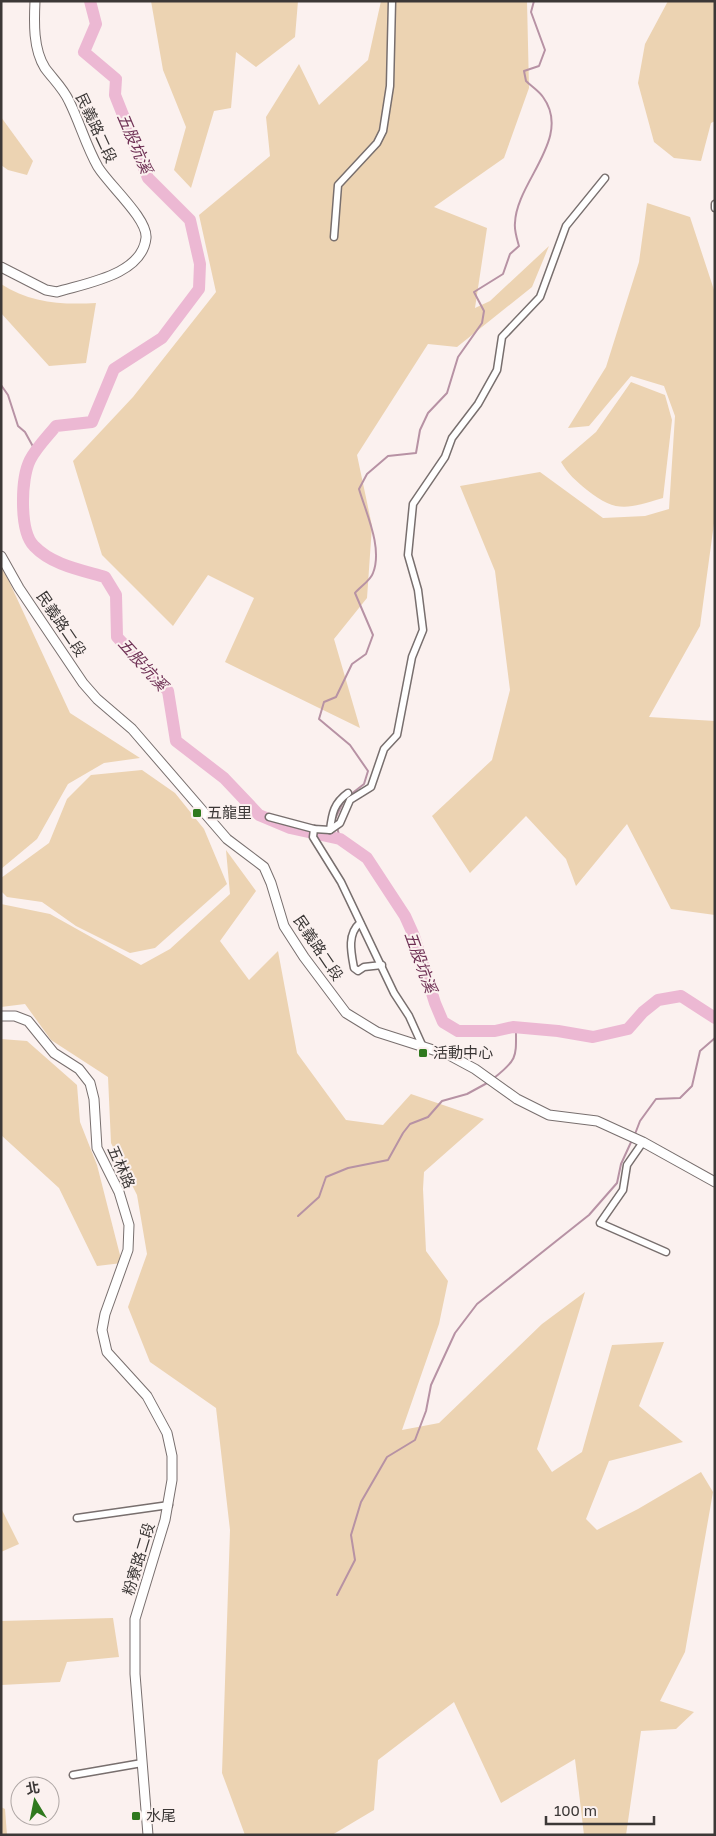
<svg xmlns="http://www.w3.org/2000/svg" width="716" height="1836" viewBox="0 0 716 1836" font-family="'Golos Text','Noto Sans TC',sans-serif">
	<rect width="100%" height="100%" fill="#fbf1ef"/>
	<g fill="#ecd3b2">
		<path d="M 151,1 L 298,1 L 295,37 L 256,67 L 236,52 L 231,108 L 214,111 L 191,188 L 174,170 L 186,127 L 163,70 Z"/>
		<path d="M 381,1 L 527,1 L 529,88 L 504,158 L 434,207 L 487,228 L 475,308 L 490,301 L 549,246 L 532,287 L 457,347 L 428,344 L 357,455 L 372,526 L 367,598 L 334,639 L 360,728 L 225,662 L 254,598 L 208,575 L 173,626 L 102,555 L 73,461 L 133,397 L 216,292 L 199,215 L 270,156 L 266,117 L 299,64 L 319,105 L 368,60 Z"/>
		<path d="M 668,1 L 715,1 L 715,121 L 711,123 L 701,161 L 674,158 L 654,142 L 638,83 L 645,44 Z"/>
		<path d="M 1,117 L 33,161 L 27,175 L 8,170 L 1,165 Z"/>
		<path d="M 647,203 L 690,217 L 715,293 L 715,516 L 700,626 L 649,717 L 715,721 L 715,915 L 671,909 L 627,824 L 576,886 L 566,859 L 526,816 L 470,873 L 432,816 L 492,760 L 510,690 L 495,571 L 460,486 L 540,472 L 603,518 L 645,516 L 669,509 L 675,416 L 664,386 L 631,376 L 589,426 L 568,428 L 606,367 L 639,262 Z"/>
		<path d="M 1,284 C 30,303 62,305 96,303 L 86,363 L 49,366 L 1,313 Z"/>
		<path d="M 631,382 L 665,395 L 672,420 L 663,498 C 628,508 617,514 587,490 C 576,481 568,474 561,462 L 596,432 Z"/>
		<path d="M 1,564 L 70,713 L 140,758 L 104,763 L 68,784 L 37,839 L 1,869 Z"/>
		<path d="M 142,770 L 175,793 L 204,829 L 227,884 L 155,948 L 130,953 L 76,926 L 42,902 L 7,897 L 1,891 L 1,878 L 49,843 L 67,799 L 91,775 Z"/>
		<path d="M 226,850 L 256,891 L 220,941 L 249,980 L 278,951 L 297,1053 L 346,1120 L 383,1125 L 411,1094 L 484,1119 L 424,1172 L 423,1189 L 426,1251 L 448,1281 L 439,1324 L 402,1430 L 439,1423 L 542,1324 L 585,1292 L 537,1449 L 552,1472 L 582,1452 L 612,1345 L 664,1342 L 639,1406 L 683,1442 L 609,1461 L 586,1519 L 597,1530 L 638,1509 L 701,1472 L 713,1492 L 685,1652 L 660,1701 L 694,1712 L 676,1729 L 641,1731 L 626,1835 L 584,1835 L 575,1759 L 501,1803 L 454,1702 L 378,1760 L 374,1810 L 332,1835 L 245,1835 L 222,1773 L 230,1530 L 216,1408 L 150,1362 L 128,1307 L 147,1254 L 137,1195 L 111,1143 L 108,1077 L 51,1040 L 25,1004 L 1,1007 L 1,904 L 50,914 L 141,965 L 170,949 L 230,894 Z"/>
		<path d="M 1,1039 L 27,1041 L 77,1085 L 80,1122 L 97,1165 L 122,1263 L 97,1266 L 59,1188 L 1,1135 Z"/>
		<path d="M 1,1508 L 19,1544 L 1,1552 Z"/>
		<path d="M 113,1618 L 119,1657 L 67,1662 L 60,1682 L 1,1685 L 1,1621 Z"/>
		<path d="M 1,1807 L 5,1809 L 7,1835 L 1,1835 Z"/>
	</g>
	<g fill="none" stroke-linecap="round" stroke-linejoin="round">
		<g stroke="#b792a4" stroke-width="2">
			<path d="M 1,385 L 8,395 L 18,426 L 25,432 L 36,452"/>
			<path d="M 350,795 L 364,784 L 368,771 L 350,745 L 319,719 L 324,702 L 336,697 L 352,664 L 366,654 L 373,635 L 355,593 C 360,587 371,580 373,573 C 383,548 366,513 359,489 L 367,474 L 388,456 L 416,453 L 420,430 L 428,413 L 447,393 L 458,357 L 482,323 L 484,311 L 474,292 L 503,274 L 510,254 L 519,246 C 517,239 514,230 515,223 C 516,182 573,138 543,97 C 539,91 531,86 526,81 L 524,71 L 539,66 L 545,50 L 531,12 L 534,1"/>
			<path d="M 336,823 L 335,819 L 344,800"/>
			<path d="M 337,827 L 340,839"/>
			<path d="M 494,1078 C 518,1059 516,1057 516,1028"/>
			<path d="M 635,1134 L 640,1121 L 656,1099 L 680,1098 L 692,1086 L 700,1051 L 715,1038"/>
			<path d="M 298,1216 L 319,1197 L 326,1177 L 348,1168 L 388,1160 L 403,1133 L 410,1124 L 428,1117 L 442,1101 L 467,1094 L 489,1082"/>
			<path d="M 337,1595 L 355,1560 L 351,1535 L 361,1502 L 387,1457 L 415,1440 L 426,1411 L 431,1385 L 455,1333 L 477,1304 L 589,1215 L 617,1183 L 621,1164 L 632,1140"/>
		</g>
		<path stroke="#ecb8d3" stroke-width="12" d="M 90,1 L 96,24 L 84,52 L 116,79 L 115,95 L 148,178 L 190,220 L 200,264 L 199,289 L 162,338 L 114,369 L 92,422 L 56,426 C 47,437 36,448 30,460 C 21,478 19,531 34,546 C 52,565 81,570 105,577 L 116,595 L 117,637 L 168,691 L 176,741 L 224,778 L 259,815 L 290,828 L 340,839 L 367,858 L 405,916 L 414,936 L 435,1003 L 443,1022 L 458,1031 L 495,1031 L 513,1027 L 558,1031 L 593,1037 L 628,1029 L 643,1012 L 658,1000 L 681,996 L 715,1018"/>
		<g stroke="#786f6e" stroke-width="9">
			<g id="street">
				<path d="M 715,204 L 715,208"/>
				<path d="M 334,237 L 338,185 L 377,143 L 383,131 L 390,86 L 392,1"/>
				<path d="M 269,817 L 314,829 L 330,830 L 340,823 L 350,800 L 371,787 L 384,749 L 397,735 L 412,657 L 423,630 L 418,590 L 408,555 L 413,504 L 445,457 L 452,438 L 478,404 L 497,370 L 502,337 L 540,297 L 566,226 L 605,178"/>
				<path d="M 314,829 L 313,837 L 341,882 L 394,993 L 409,1016 L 423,1047"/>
				<path d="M 330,830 C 332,813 334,803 348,793"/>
				<path d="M 360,923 C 347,934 351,952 354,968 L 358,971 L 364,967 L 382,965"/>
				<path d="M 643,1142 L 627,1165 L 623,1190 L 600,1223 L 666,1252"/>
				<path d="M 77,1518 L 169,1505"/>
				<path d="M 73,1775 L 142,1763"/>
			</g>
		</g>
		<g stroke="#786f6e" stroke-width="11">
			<g id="secondary">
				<path d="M 1,267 L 46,290 L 57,292 C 86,283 142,275 146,238 C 148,219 109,185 98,167 C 86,146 80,123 69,101 C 63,88 53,79 45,68 C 33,49 34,22 35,1"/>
				<path d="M 1,556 L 19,588 L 83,683 L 97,699 L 132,729 L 227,839 L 264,867 L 271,883 L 284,926 L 304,957 L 346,1013 L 377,1032 L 449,1055 L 475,1069 L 517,1099 L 549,1115 L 597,1121 L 643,1142 L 715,1182"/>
				<path d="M 1,1016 L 15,1016 L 28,1021 L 54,1053 L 79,1069 L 90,1083 L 94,1099 L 97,1148 L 119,1192 L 129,1225 L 128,1250 L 105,1314 L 102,1330 L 107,1352 L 147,1396 L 167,1433 L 172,1456 L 172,1480 L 165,1520 L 135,1619 L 135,1674 L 148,1835"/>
			</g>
		</g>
		<use href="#street" stroke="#fff" stroke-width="6"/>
		<use href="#secondary" stroke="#fff" stroke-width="9"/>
	</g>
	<g fill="#2f791e" stroke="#fbf1ef" stroke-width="2">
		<rect x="192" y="808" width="10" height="10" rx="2.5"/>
		<rect x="418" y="1048" width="10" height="10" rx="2.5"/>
		<rect x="131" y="1811" width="10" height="10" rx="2.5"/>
	</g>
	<g text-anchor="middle" stroke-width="4" stroke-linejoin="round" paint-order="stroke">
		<g font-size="15" fill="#3c3837" stroke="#fbf1ef">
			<text transform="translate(96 128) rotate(65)" y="5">民義路二段</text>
			<text transform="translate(61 624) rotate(56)" y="5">民義路二段</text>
			<text transform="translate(318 948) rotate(56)" y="5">民義路二段</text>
			<text transform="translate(121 1167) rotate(66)" y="5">五林路</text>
			<text transform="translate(139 1559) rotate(-73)" y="5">粉寮路二段</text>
		</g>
		<g font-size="15" fill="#3c3837" stroke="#fbf1ef" text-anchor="start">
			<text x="207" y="818">五龍里</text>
			<text x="433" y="1058">活動中心</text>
			<text x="146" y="1821">水尾</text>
		</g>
		<g font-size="16" font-style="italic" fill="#6f3155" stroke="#fbf1ef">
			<text transform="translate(135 143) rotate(67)" y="6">五股坑溪</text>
			<text transform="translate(143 664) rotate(48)" y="6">五股坑溪</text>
			<text transform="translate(421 962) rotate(70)" y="6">五股坑溪</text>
		</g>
	</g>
	<rect width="716" height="1836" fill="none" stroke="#3c3837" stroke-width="5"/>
	<g transform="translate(35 1801) rotate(350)"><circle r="24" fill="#fbf1ef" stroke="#afa7a5"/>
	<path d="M0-4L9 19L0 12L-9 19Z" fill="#2f791e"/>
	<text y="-8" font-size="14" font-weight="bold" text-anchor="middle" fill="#3c3837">北</text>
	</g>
	<path d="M546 1816v8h108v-8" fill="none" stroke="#3c3837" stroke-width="2.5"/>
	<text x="554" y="1816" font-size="15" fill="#3c3837" stroke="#fbf1ef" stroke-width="4" paint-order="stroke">100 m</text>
</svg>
